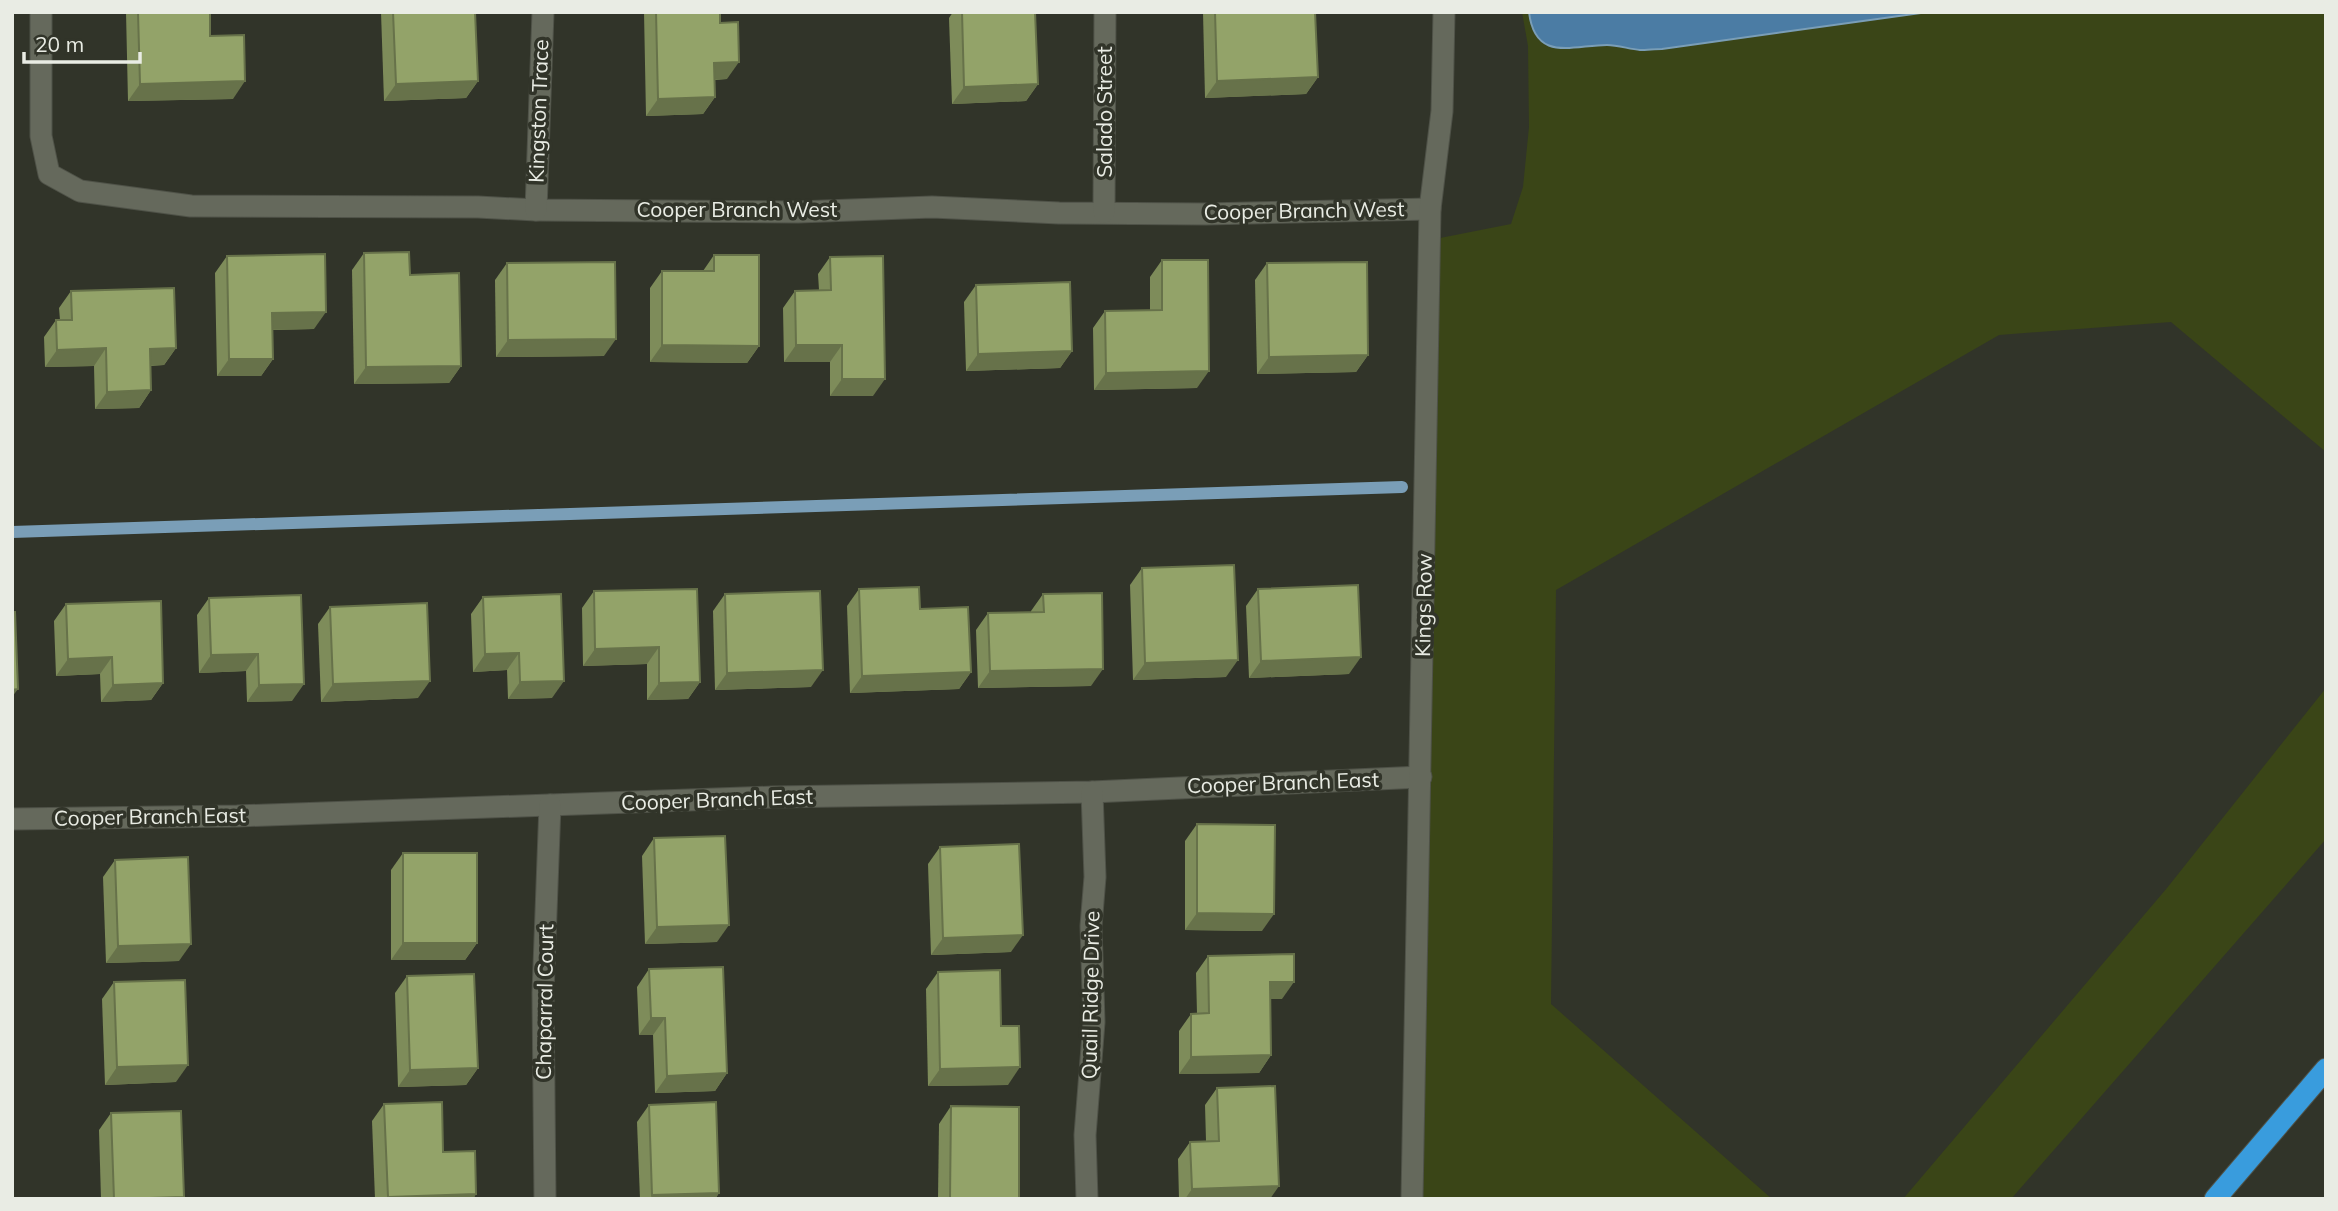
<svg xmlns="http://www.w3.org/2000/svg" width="2338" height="1211" viewBox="0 0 2338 1211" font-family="Mulish,sans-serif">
	<rect width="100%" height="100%" fill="#313429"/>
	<g fill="#3a4517">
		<path d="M 1522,12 L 2326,12 L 2326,452 L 2171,322 L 1999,335 L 1556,590 L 1551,1004 L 1772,1199 L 1412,1199 L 1430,240 L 1511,224 L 1523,187 L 1529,127 L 1528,46 Z"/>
		<path d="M 2326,688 L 2326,839 L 2011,1199 L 1903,1199 L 2167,888 Z"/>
	</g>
	<path fill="#4b7ca4" stroke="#7a9eb7" stroke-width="2" d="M 1529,12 L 1928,12 L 1662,49 C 1655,49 1647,50 1640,50 C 1629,49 1618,45 1607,45 C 1573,45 1535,63 1529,12 Z"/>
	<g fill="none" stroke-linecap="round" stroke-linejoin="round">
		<path stroke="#7a9eb7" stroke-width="12" d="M 12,532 L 1402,487"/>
		<g stroke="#4f5248" stroke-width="23">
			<g id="minor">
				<path d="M 41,12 L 41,136 L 49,174 L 80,191 L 191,206 L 478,207 L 536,210 L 798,212 L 932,207 L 1059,213 L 1206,214 L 1430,209"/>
				<path d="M 536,210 L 543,12"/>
				<path d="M 1104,212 L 1105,12"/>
				<path d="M 12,819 L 237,816 L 773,797 L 1092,792 L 1421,777"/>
				<path d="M 545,1199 L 543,993 L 550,805"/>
				<path d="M 1087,1199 L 1085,1135 L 1094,1022 L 1091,926 L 1095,877 L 1092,792"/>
			</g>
		</g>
		<g stroke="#4f5248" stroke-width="23">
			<path id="tertiary" d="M 1412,1199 L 1430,209 L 1442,111 L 1444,12"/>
		</g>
		<g stroke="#4f5248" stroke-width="23">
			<path id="trunk" d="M 2215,1199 L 2326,1069"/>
		</g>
		<use href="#minor" stroke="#65695c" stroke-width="21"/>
		<use href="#tertiary" stroke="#65695c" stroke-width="21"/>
		<use href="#trunk" stroke="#399cdd" stroke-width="21"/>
	</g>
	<g fill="#7e8c5a">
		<path d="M 126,12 L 210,12 L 210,36 L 233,99 L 128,101 Z"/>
		<path d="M 381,12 L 475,12 L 478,81 L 466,98 L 384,101 Z"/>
		<path d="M 644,12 L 720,12 L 727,79 L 715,80 L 715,97 L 703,114 L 646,116 Z"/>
		<path d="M 953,12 L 1035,12 L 1038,84 L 1026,101 L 952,104 L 949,18 Z"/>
		<path d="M 1203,12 L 1315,12 L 1318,77 L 1306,94 L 1205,98 Z"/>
		<path d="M 364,253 L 410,275 L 461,366 L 449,383 L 354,384 L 352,270 Z"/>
		<path d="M 714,255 L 759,346 L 747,363 L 650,362 L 650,288 L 662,271 L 703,271 Z"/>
		<path d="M 227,256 L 314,329 L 273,330 L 273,359 L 261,376 L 217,376 L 215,273 Z"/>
		<path d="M 830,257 L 873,396 L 830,396 L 830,362 L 784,362 L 783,308 L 795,291 L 819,290 L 818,274 Z"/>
		<path d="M 1162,260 L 1197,388 L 1094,390 L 1093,328 L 1105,311 L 1150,310 L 1150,277 Z"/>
		<path d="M 507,263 L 604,356 L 496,357 L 495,280 Z"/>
		<path d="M 1267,263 L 1368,355 L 1356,372 L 1257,374 L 1255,280 Z"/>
		<path d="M 976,285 L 1072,351 L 1060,368 L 966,371 L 964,302 Z"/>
		<path d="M 71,291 L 176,348 L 164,365 L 150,366 L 151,390 L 139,408 L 95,409 L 94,366 L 45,367 L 44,337 L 56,320 L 60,320 L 59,308 Z"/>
		<path d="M 1142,568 L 1226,677 L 1133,680 L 1130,585 Z"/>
		<path d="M 859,589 L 920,609 L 971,672 L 959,689 L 850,693 L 847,606 Z"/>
		<path d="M 1258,589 L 1349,674 L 1249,678 L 1246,606 Z"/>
		<path d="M 594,591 L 700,682 L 688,699 L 647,700 L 647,664 L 583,666 L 582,608 Z"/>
		<path d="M 725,594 L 811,687 L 715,690 L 713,611 Z"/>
		<path d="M 1043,594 L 1091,686 L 978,688 L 976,630 L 988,613 L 1031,613 L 1031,611 Z"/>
		<path d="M 301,595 L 292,701 L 247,702 L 246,671 L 199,673 L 197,615 L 209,598 Z"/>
		<path d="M 483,597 L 552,698 L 508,699 L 507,670 L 473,672 L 471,614 Z"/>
		<path d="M 66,604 L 163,683 L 151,700 L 101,702 L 100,674 L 56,676 L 54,621 Z"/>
		<path d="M 330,607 L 418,698 L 321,702 L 318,624 Z"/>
		<path d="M 1197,824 L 1262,931 L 1185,930 L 1185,841 Z"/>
		<path d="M 654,838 L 717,942 L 645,944 L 642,856 Z"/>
		<path d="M 940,847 L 1011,952 L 931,955 L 928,864 Z"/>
		<path d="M 403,853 L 477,943 L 465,960 L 391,960 L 391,870 Z"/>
		<path d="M 115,860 L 179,961 L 106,963 L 103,877 Z"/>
		<path d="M 1208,956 L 1282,999 L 1270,999 L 1271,1055 L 1259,1073 L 1179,1074 L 1179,1031 L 1191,1014 L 1197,1014 L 1196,973 Z"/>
		<path d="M 649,969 L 727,1073 L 715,1091 L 655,1093 L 653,1035 L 639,1035 L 637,987 Z"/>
		<path d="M 938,972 L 1008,1085 L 928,1086 L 926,989 Z"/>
		<path d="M 407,976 L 478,1068 L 466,1085 L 398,1087 L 395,993 Z"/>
		<path d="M 114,982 L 176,1082 L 105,1085 L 102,999 Z"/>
		<path d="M 1217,1088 L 1270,1199 L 1179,1199 L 1178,1159 L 1190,1142 L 1206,1141 L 1205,1105 Z"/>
		<path d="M 384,1104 L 443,1152 L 476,1194 L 473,1199 L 375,1199 L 372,1121 Z"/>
		<path d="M 649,1105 L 719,1193 L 715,1199 L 640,1199 L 637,1122 Z"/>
		<path d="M 951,1106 L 1019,1199 L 938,1199 L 939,1124 Z"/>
		<path d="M 111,1113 L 184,1197 L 183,1199 L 101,1199 L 99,1130 Z"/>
	</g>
	<g fill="#67724a">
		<path d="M 739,62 L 727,79 L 702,80 L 714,63 Z"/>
		<path d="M 1318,77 L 1306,94 L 1205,98 L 1217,81 Z"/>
		<path d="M 245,81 L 233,99 L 128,101 L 140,84 Z"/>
		<path d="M 478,81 L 466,98 L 384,101 L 396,84 Z"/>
		<path d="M 1038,84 L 1026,101 L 952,104 L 964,87 Z"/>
		<path d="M 715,97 L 703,114 L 646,116 L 658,99 Z"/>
		<path d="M 326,312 L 314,329 L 260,330 L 272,313 Z"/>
		<path d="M 616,339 L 604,356 L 496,357 L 508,340 Z"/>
		<path d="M 662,345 L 759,346 L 747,363 L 650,362 Z"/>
		<path d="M 796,345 L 842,345 L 830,362 L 784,362 Z"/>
		<path d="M 106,348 L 94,366 L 45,367 L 57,350 Z"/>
		<path d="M 176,348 L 164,365 L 138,366 L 150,349 Z"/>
		<path d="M 1072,351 L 1060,368 L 966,371 L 978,354 Z"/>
		<path d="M 1368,355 L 1356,372 L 1257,374 L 1269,357 Z"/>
		<path d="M 229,359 L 273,359 L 261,376 L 217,376 Z"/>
		<path d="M 461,366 L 449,383 L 354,384 L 366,367 Z"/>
		<path d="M 1209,371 L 1197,388 L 1094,390 L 1106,373 Z"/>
		<path d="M 842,379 L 885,379 L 873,396 L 830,396 Z"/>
		<path d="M 151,390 L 139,408 L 95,409 L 107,392 Z"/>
		<path d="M 659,647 L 647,664 L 583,666 L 595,649 Z"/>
		<path d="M 519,653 L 507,670 L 473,672 L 485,654 Z"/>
		<path d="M 258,654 L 246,671 L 199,673 L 211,655 Z"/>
		<path d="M 112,657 L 100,674 L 56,676 L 68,659 Z"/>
		<path d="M 1361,657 L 1349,674 L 1249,678 L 1261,661 Z"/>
		<path d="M 1238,660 L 1226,677 L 1133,680 L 1145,663 Z"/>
		<path d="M 1103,669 L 1091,686 L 978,688 L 990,671 Z"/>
		<path d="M 823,670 L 811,687 L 715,690 L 727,673 Z"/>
		<path d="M 971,672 L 959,689 L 850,693 L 862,676 Z"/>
		<path d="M 430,681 L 418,698 L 321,702 L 333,684 Z"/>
		<path d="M 564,681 L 552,698 L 508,699 L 520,682 Z"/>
		<path d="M 700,682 L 688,699 L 647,700 L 659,683 Z"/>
		<path d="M 163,683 L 151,700 L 101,702 L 113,685 Z"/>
		<path d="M 304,684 L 292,701 L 247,702 L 259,685 Z"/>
		<path d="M 18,689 L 12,697 L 12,690 Z"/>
		<path d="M 1197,913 L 1274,914 L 1262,931 L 1185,930 Z"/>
		<path d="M 729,925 L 717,942 L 645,944 L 657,927 Z"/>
		<path d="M 1023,935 L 1011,952 L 931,955 L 943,938 Z"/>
		<path d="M 403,943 L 477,943 L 465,960 L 391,960 Z"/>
		<path d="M 191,944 L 179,961 L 106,963 L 118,946 Z"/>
		<path d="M 1270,982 L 1294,982 L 1282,999 L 1258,999 Z"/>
		<path d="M 651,1018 L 665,1018 L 653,1035 L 639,1035 Z"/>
		<path d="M 1271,1055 L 1259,1073 L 1179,1074 L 1191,1057 Z"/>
		<path d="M 188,1065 L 176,1082 L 105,1085 L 117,1067 Z"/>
		<path d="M 1020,1067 L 1008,1085 L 928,1086 L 940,1069 Z"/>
		<path d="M 478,1068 L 466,1085 L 398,1087 L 410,1070 Z"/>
		<path d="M 727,1073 L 715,1091 L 655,1093 L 667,1076 Z"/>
		<path d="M 1279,1186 L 1270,1199 L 1185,1199 L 1192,1189 Z"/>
		<path d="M 719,1193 L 715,1199 L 650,1199 L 652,1195 Z"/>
		<path d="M 476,1194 L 473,1199 L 387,1199 L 388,1197 Z"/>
		<path d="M 184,1197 L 183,1199 L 133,1199 Z"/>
	</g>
	<g fill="#93a369" stroke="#67724a" stroke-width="2">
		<path d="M 138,12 L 210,12 L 210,36 L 244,35 L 245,81 L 140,84 Z"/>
		<path d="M 393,12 L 475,12 L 478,81 L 396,84 Z"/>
		<path d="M 656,12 L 720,12 L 720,23 L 738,22 L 739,62 L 714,63 L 715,97 L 658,99 Z"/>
		<path d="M 962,12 L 1035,12 L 1038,84 L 964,87 Z"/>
		<path d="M 1215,12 L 1315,12 L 1318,77 L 1217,81 Z"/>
		<path d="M 409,252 L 410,275 L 459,273 L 461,366 L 366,367 L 364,253 Z"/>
		<path d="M 325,254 L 326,312 L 272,313 L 273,359 L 229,359 L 227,256 Z"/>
		<path d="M 714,255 L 759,255 L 759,346 L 662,345 L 662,271 L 714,271 Z"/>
		<path d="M 883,256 L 885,379 L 842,379 L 842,345 L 796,345 L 795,291 L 831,290 L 830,257 Z"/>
		<path d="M 1162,260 L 1208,260 L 1209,371 L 1106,373 L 1105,311 L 1162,310 Z"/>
		<path d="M 615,262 L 616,339 L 508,340 L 507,263 Z"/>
		<path d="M 1367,262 L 1368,355 L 1269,357 L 1267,263 Z"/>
		<path d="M 1070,282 L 1072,351 L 978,354 L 976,285 Z"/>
		<path d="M 174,288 L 176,348 L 150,349 L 151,390 L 107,392 L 106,348 L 57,350 L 56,320 L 72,320 L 71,291 Z"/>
		<path d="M 1234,565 L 1238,660 L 1145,663 L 1142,568 Z"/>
		<path d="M 1358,585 L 1361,657 L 1261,661 L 1258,589 Z"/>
		<path d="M 919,587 L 920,609 L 968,607 L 971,672 L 862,676 L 859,589 Z"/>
		<path d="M 697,589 L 700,682 L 659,683 L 659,647 L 595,649 L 594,591 Z"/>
		<path d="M 820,591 L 823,670 L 727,673 L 725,594 Z"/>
		<path d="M 1102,593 L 1103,669 L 990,671 L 988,613 L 1044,612 L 1043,594 Z"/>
		<path d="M 561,594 L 564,681 L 520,682 L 519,653 L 485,654 L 483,597 Z"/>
		<path d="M 301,595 L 304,684 L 259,685 L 258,654 L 211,655 L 209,598 Z"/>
		<path d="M 161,601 L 163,683 L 113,685 L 112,657 L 68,659 L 66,604 Z"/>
		<path d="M 427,603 L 430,681 L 333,684 L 330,607 Z"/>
		<path d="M 12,612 L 15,612 L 18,689 L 12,690 Z"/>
		<path d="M 1197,824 L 1275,825 L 1274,914 L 1197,913 Z"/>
		<path d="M 725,836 L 729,925 L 657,927 L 654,838 Z"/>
		<path d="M 1019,844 L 1023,935 L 943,938 L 940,847 Z"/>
		<rect x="403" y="853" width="74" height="90"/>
		<path d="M 188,857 L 191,944 L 118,946 L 115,860 Z"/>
		<path d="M 1294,954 L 1294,982 L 1270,982 L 1271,1055 L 1191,1057 L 1191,1014 L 1209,1013 L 1208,956 Z"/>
		<path d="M 723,967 L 727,1073 L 667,1076 L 665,1018 L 651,1018 L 649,969 Z"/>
		<path d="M 1000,970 L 1001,1026 L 1019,1026 L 1020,1067 L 940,1069 L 938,972 Z"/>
		<path d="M 474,974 L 478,1068 L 410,1070 L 407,976 Z"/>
		<path d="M 185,980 L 188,1065 L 117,1067 L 114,982 Z"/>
		<path d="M 1275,1086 L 1279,1186 L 1192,1189 L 1190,1142 L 1219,1141 L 1217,1088 Z"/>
		<path d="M 442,1102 L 443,1152 L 475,1151 L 476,1194 L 388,1197 L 384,1104 Z"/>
		<path d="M 716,1102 L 719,1193 L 652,1195 L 649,1105 Z"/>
		<path d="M 951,1106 L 1019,1107 L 1019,1199 L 950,1199 Z"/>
		<path d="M 181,1111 L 184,1197 L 114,1199 L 111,1113 Z"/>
	</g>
	<g text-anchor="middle" stroke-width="7" stroke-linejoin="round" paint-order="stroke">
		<g font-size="21" fill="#e9ece4" stroke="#313429">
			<text transform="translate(539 111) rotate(-88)" y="7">Kingston Trace</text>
			<text transform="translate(1105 112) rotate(-90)" y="7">Salado Street</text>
			<text x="737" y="217">Cooper Branch West</text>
			<text transform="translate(1304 211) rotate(-1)" y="7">Cooper Branch West</text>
			<text transform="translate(1424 605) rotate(-89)" y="7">Kings Row</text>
			<text transform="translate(1283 783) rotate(-2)" y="7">Cooper Branch East</text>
			<text transform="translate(717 800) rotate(-2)" y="7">Cooper Branch East</text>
			<text transform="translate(150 817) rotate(-1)" y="7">Cooper Branch East</text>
			<text transform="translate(1091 995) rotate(-89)" y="7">Quail Ridge Drive</text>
			<text transform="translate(545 1002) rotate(-89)" y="7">Chaparral Court</text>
		</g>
	</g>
	<rect width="2338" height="1211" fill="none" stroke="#e9ece4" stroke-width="28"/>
	<path d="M24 52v10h116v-10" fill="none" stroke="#e9ece4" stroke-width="3.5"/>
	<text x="35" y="52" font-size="21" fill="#e9ece4" stroke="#313429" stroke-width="5" paint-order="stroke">20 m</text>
</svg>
